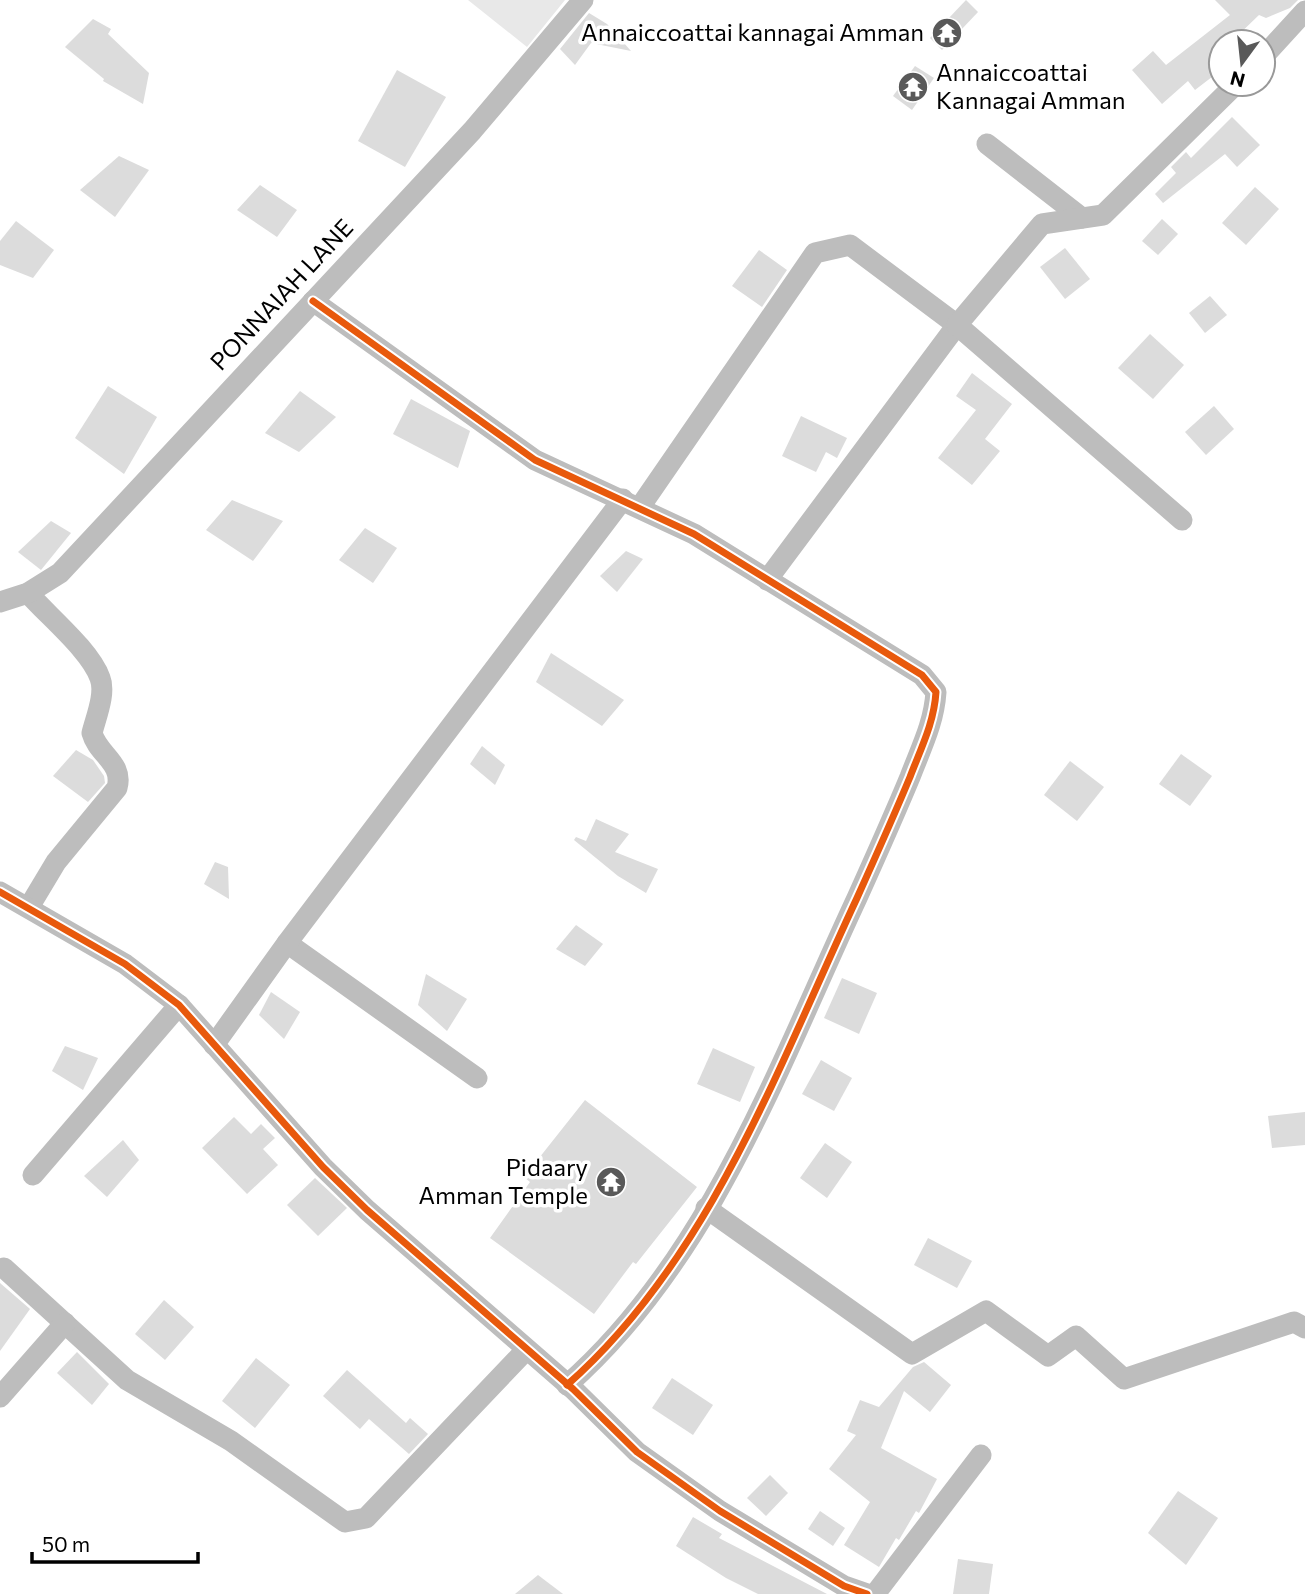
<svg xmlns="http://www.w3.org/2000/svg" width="1305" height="1594" viewBox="0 0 1305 1594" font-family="Commissioner,sans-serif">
	<rect width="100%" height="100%" fill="#fff"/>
	<path fill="#e8e8e8" d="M 468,0 L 565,0 L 527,47 Z"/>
	<g fill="#dcdcdc">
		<path d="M 966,0 L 978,12 L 942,50 L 930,38 Z"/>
		<path d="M 1215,0 L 1298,0 L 1290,8 L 1266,18 L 1259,15 L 1231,42 L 1221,42 L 1221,70 L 1195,90 L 1188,81 L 1162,104 L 1132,70 L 1153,51 L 1166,65 L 1230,15 Z"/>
		<path d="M 589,13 L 607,24 L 631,51 L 591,43 L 575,65 L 560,49 Z"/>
		<path d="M 93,19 L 111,29 L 108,34 L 149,73 L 143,104 L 103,81 L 104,79 L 65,47 Z"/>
		<path d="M 915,66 L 934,78 L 912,110 L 893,96 Z"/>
		<path d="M 397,70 L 446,97 L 405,167 L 358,141 Z"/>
		<path d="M 1232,117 L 1260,145 L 1237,167 L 1225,154 L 1163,203 L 1155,194 L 1176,173 L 1171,167 L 1186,152 L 1191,158 Z"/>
		<path d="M 119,156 L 149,170 L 115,217 L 80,190 Z"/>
		<path d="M 260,185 L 297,210 L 277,237 L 237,210 Z"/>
		<path d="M 1255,187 L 1279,209 L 1246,245 L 1222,223 Z"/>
		<path d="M 1162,219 L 1178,234 L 1158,255 L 1142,241 Z"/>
		<path d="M 16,221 L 54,250 L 33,278 L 0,265 L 0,241 Z"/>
		<path d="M 1065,248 L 1090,279 L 1065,299 L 1040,267 Z"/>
		<path d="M 759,250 L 787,270 L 762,307 L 732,286 Z"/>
		<path d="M 1210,296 L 1227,315 L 1205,333 L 1189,313 Z"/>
		<path d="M 1150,334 L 1184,365 L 1153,399 L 1118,368 Z"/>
		<path d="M 972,373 L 1012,404 L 985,439 L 1000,451 L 972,485 L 938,458 L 976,410 L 956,396 Z"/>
		<path d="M 108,386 L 157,417 L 124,474 L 75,438 Z"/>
		<path d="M 300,391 L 336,417 L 299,452 L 265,433 Z"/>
		<path d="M 411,399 L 470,431 L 458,468 L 393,434 Z"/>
		<path d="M 1214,406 L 1234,429 L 1206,455 L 1185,432 Z"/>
		<path d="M 801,416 L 847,438 L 837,458 L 826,452 L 816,472 L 782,456 Z"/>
		<path d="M 232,500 L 283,521 L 253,561 L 206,530 Z"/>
		<path d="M 51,521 L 71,533 L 41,570 L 18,552 Z"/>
		<path d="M 365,528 L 397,548 L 373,583 L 339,560 Z"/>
		<path d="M 626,551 L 643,559 L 617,592 L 600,576 Z"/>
		<path d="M 551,653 L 624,700 L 602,726 L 536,682 Z"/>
		<path d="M 482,746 L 505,765 L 495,785 L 470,764 Z"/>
		<path d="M 76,750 L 93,760 L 104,776 L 105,783 L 88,802 L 53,776 Z"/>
		<path d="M 1181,754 L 1212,776 L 1190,806 L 1159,784 Z"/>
		<path d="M 1070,761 L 1104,787 L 1077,821 L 1044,795 Z"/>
		<path d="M 596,819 L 629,834 L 615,852 L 658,869 L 646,893 L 618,876 L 574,840 L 576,837 L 586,841 Z"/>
		<path d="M 215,862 L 228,867 L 229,899 L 204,884 Z"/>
		<path d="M 576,925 L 603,944 L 585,966 L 556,949 Z"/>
		<path d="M 426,974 L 467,999 L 447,1031 L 418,1005 Z"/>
		<path d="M 842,978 L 877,993 L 859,1034 L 824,1018 Z"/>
		<path d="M 271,992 L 300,1012 L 284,1039 L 259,1015 Z"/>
		<path d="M 65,1046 L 98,1058 L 83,1090 L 52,1071 Z"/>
		<path d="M 713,1048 L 755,1067 L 740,1102 L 697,1084 Z"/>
		<path d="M 821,1060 L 852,1078 L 834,1111 L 802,1094 Z"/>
		<path d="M 585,1100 L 697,1187 L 636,1264 L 633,1262 L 594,1314 L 490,1238 L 530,1182 L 524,1177 Z"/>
		<path d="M 1305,1112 L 1305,1145 L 1272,1148 L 1268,1116 Z"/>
		<path d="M 234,1117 L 251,1134 L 261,1124 L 275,1138 L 263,1149 L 278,1165 L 247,1194 L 202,1148 Z"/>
		<path d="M 123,1140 L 139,1160 L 107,1197 L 84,1176 Z"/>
		<path d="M 825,1143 L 852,1162 L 827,1198 L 800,1178 Z"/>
		<path d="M 315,1178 L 347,1208 L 318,1236 L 287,1205 Z"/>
		<path d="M 928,1238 L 972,1261 L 957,1288 L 914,1265 Z"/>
		<path d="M 0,1283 L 30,1309 L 0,1351 Z"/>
		<path d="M 164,1300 L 194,1327 L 165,1360 L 135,1334 Z"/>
		<path d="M 77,1352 L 109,1384 L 92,1405 L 57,1373 Z"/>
		<path d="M 256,1358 L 290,1385 L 255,1428 L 222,1401 Z"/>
		<path d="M 924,1362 L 951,1385 L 930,1412 L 904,1391 L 881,1448 L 937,1479 L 919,1513 L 916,1511 L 899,1540 L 896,1538 L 879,1567 L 844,1545 L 870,1502 L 829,1469 L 856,1435 L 847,1431 L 860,1400 L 879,1407 L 913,1367 Z"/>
		<path d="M 347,1370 L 406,1423 L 410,1418 L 428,1434 L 409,1454 L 369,1419 L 360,1429 L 323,1396 Z"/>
		<path d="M 672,1378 L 713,1405 L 693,1435 L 652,1408 Z"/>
		<path d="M 770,1475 L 788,1493 L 766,1516 L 747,1498 Z"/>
		<path d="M 1178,1491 L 1218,1518 L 1186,1565 L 1148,1533 Z"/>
		<path d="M 820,1511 L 845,1528 L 833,1546 L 808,1529 Z"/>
		<path d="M 693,1517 L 722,1534 L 719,1538 L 827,1594 L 758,1594 L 726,1578 L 676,1546 Z"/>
		<path d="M 958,1559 L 993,1564 L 989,1594 L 953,1594 Z"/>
		<path d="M 538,1575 L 563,1594 L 515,1594 Z"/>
	</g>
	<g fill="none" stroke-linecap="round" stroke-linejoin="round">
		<g stroke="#bdbdbd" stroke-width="21">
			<path d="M 1263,57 L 1305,11"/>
			<path d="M 987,144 L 1082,218"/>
			<path d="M 313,301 L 535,460 L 694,534 L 922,675 L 936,692 C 934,723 921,748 910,777 C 893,818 875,858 857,898 C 778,1067 710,1259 567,1385"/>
			<path d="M 640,507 L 815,253 L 850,245 L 957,325 L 767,580"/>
			<path d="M 1182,520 L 957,325 L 1042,224 L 1103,215 L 1236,84"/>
			<path d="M 28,593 C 48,616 90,650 100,678 C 106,693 96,717 92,733 C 98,755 124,763 117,788 L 56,862 L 29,907"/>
			<path d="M 0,602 L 28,593 L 60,573 L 472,131 L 583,0"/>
			<path d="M 0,892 L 125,964 L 179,1005 L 323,1167 L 367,1210 L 573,1389 L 637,1452 L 720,1511 L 844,1586 L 867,1594"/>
			<path d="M 287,943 L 477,1078"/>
			<path d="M 214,1045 L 287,943 L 623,499"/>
			<path d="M 33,1175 L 179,1005"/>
			<path d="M 706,1208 L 912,1354 L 986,1311 L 1048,1356 L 1076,1336 L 1124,1379 L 1294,1322 L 1305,1328"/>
			<path d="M 4,1268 L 127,1380 L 231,1441 L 345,1522 L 366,1518 L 525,1351"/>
			<path d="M 0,1397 L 65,1323"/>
			<path d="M 875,1594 L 981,1455"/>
		</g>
		<g stroke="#fff" stroke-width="11">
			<g id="cycleway">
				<path d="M 313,301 L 535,460 L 694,534 L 922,675 L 936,692 C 934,723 921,748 910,777 C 893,818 875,858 857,898 C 778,1067 710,1259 567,1385"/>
				<path d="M 0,892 L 125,964 L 179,1005 L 323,1167 L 367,1210 L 573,1389 L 637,1452 L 720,1511 L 844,1586 L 867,1594"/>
			</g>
		</g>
		<use href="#cycleway" stroke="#e8590c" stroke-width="7"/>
	</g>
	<defs>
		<g id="temple-disc" transform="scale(1.575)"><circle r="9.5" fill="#595959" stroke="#fff"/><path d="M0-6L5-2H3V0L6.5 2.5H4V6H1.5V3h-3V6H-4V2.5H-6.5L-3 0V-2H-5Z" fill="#fff"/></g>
	</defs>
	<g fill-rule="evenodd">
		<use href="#temple-disc" x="947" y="33"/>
		<use href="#temple-disc" x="913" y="87"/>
		<use href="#temple-disc" x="611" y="1182"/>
	</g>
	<g text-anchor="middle" stroke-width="7" stroke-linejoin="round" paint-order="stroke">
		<g font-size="24" fill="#000" stroke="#fff" text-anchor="end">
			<text x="924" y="41">Annaiccoattai kannagai Amman</text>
			<text x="936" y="81" text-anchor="start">Annaiccoattai<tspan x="936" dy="28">Kannagai Amman</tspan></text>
			<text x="588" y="1176">Pidaary<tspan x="588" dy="28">Amman Temple</tspan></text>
		</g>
		<g font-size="24" fill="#000" stroke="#fff">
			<text transform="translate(282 295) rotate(-47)" y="8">PONNAIAH LANE</text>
		</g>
	</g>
	<g transform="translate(1242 63) rotate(195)"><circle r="33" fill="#ffffff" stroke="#999999" stroke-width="2"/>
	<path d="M0-5L12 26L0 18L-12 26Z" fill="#595959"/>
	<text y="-10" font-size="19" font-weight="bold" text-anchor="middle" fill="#000000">N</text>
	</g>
	<path d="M32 1552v10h166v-10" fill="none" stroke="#000000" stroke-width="3.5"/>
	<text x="42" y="1552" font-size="21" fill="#000000" stroke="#ffffff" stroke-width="5" paint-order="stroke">50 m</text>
</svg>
